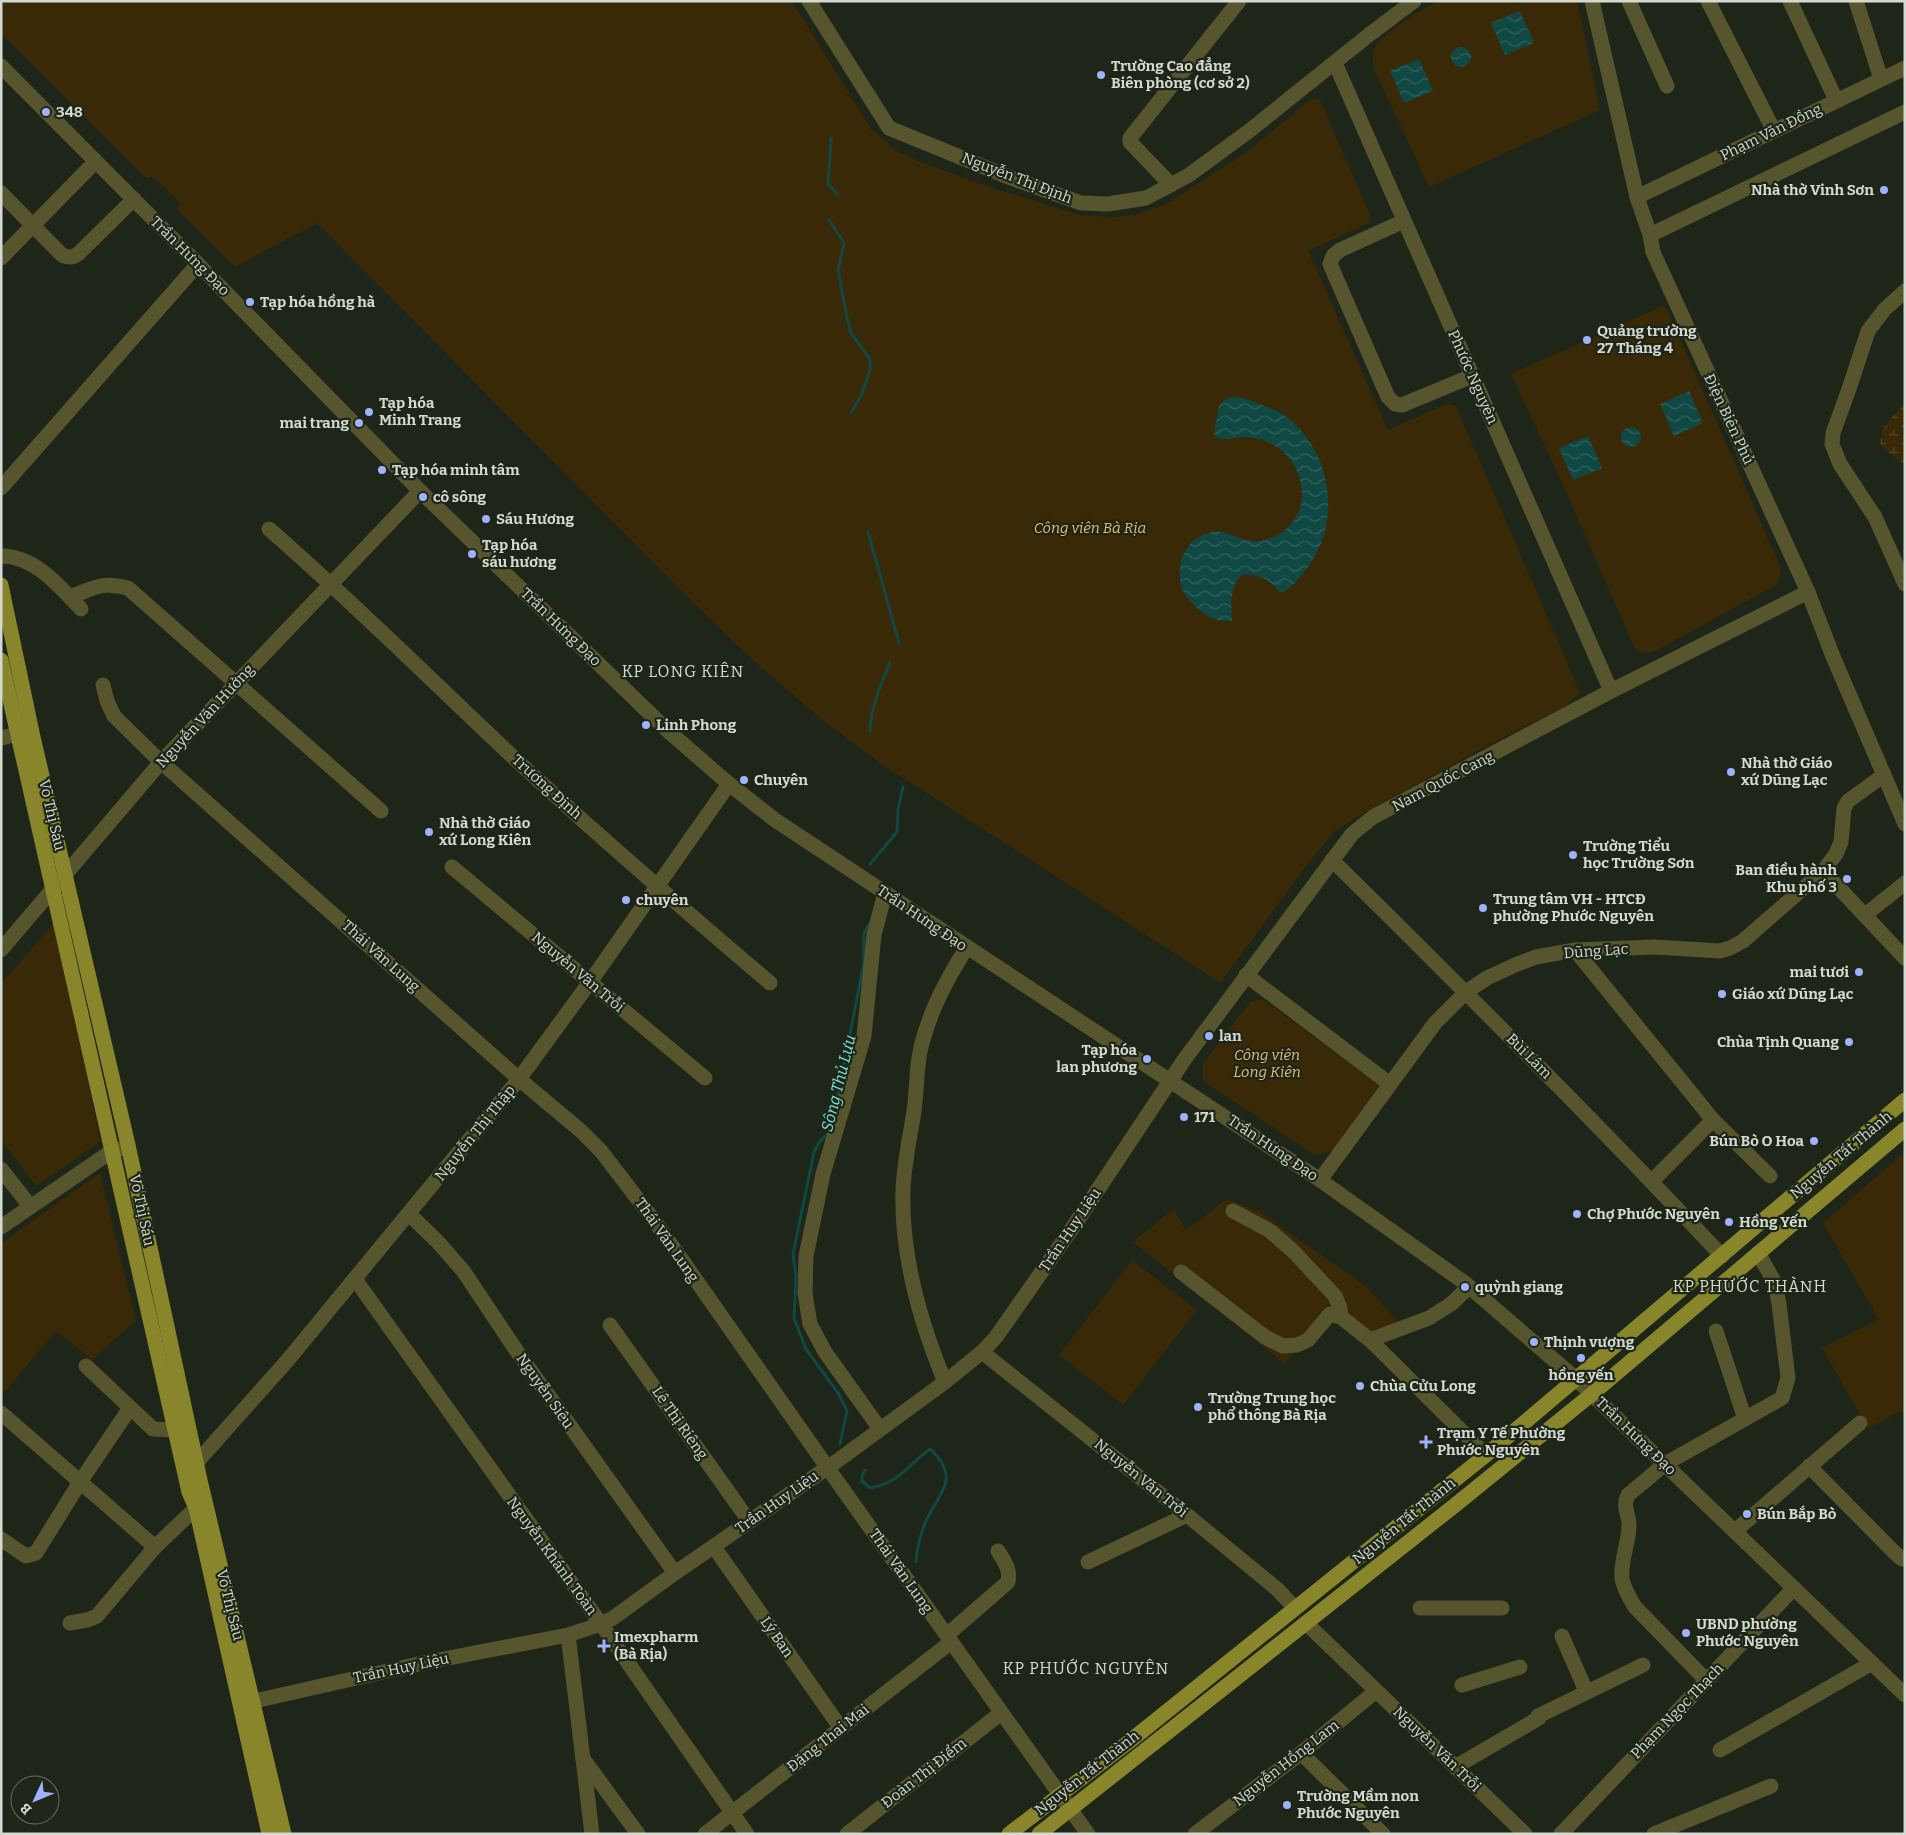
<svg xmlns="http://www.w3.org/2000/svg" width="1906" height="1835" viewBox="0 0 1906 1835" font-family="Bitter,serif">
	<defs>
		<pattern id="wetland-marsh" width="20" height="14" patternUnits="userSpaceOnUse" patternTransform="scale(1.25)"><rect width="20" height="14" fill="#3a2907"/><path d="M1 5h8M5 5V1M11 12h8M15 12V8" fill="none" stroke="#56472a"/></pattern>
		<pattern id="water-waves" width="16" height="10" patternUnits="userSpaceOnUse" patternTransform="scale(1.25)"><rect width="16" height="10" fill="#104844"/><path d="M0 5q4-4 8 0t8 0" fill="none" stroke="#32625e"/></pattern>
	</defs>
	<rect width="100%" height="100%" fill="#1d2618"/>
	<g fill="#3a2907">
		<path d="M 1,1 L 792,1 L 871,129 L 897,151 L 918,161 L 984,185 L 1080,215 L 1113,217 L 1135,215 L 1166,204 L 1247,152 L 1311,99 L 1320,100 L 1371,217 L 1369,223 L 1308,251 L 1388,430 L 1447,404 L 1456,406 L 1580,692 L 1564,707 L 1496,741 L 1360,815 L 1335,831 L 1310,861 L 1220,983 L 1011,847 L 884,766 L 820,718 L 755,662 L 684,594 L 317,223 L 235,267 L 178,210 L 180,203 L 153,177 L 146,178 L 1,33 Z"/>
		<path d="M 1437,1 L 1577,1 L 1600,110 L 1429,187 L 1374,69 C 1373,63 1371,55 1374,49 C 1382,33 1421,11 1437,1 Z"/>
		<path d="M 1665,305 L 1781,568 L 1780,577 L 1777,584 L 1656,651 C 1646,653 1642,654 1634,647 L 1568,496 L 1511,374 Z"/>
		<path d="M 57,920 L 100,1142 L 36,1186 L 1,1140 L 1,984 Z"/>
		<path d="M 1262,999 L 1380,1085 L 1333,1150 L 1315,1155 L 1203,1081 L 1203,1064 L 1250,1002 Z"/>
		<path d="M 1905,1152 L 1905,1413 L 1899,1412 L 1868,1428 L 1822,1348 L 1879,1320 L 1823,1223 Z"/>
		<path d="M 100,1173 L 136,1320 L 92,1360 L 56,1331 L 1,1396 L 1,1243 Z"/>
		<path d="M 1227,1199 L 1260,1212 L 1366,1286 L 1399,1323 L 1370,1335 L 1333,1300 L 1285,1364 L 1133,1242 L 1163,1217 L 1174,1210 L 1186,1230 Z"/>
		<path d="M 1132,1260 L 1197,1310 L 1123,1405 L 1059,1355 Z"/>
	</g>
	<path fill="url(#wetland-marsh)" d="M 1905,402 L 1905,465 L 1880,445 L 1883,428 Z"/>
	<g fill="url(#water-waves)">
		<path d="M 1520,11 L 1534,43 L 1505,55 L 1491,23 Z"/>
		<circle cx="1461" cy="57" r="10"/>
		<path d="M 1419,59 L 1433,91 L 1404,103 L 1390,71 Z"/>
		<path d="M 1689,391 L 1703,423 L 1674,436 L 1660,404 Z"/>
		<path d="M 1240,397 C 1256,403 1275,408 1289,419 C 1333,455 1341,522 1308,567 C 1301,576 1291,591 1280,592 C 1276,589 1273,584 1268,581 C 1264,578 1258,576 1253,575 C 1229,569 1231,606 1232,621 C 1217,621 1209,619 1198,609 C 1193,604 1186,598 1183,591 C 1174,568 1184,537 1212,532 C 1225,529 1238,540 1252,541 C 1278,544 1304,519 1302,492 C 1300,461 1276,437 1245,437 C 1238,437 1226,441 1219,438 C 1216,437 1216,436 1214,433 L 1219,406 L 1227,398 Z"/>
		<circle cx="1631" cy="437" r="10"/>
		<path d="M 1588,436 L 1602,468 L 1573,480 L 1559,448 Z"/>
	</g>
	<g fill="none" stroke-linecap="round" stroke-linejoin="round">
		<g stroke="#104844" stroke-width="3">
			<path d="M 831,138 L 828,184 L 837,194"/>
			<path d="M 829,220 L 844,243 L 838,270 L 847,318 L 851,333 L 870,359 L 870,370 L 861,396 L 851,413"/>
			<path d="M 868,532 L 899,643"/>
			<path d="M 870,731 C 871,705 881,685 890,662"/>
			<path d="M 870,864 L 897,832 L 898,809 L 903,787"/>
			<path d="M 840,1444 L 847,1411 L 838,1393 L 806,1349 L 794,1318 L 796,1276 L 793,1254 L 814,1152 L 820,1141 L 828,1134 L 839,1090 L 864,962 L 864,933 L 871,921"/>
			<path d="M 865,1470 L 862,1476 L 862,1481 L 870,1488 C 901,1482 906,1466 930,1449 C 938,1456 945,1464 946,1475 C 948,1488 931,1509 926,1521 C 920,1535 917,1548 916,1562"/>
		</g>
		<g stroke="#56552d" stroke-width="15">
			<path d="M 809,1 L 889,128 L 1011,178 L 1081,203 L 1108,204 L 1146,198 L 1189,175 L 1249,131 L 1370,34 L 1414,1"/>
			<path d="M 1592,1 L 1637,197 L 1650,235 L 1653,252 L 1808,592 L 1834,659 L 1905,824"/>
			<path d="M 1629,1 L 1667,86"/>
			<path d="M 1708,1 L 1774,131"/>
			<path d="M 1790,1 L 1836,100"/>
			<path d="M 1856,1 L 1881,79"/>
			<path d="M 1335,63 L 1611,691"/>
			<path d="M 1,66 L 193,259 L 420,491 L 667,730 L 729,784 L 775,820 L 1320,1180 L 1465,1283 L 1576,1379 L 1905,1695"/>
			<path d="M 1171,185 L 1130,142 L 1130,138 L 1239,1"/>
			<path d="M 1,193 L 62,255 C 69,258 73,258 79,253 L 134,199"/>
			<path d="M 1637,197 L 1905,68"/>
			<path d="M 1404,221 L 1340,250 L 1333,256 L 1330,264 L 1388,397 L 1395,404 L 1402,405 L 1472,376"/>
			<path d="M 1650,235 L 1905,112"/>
			<path d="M 1,258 L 95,162"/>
			<path d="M 1905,291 L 1885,309 L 1868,331 L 1849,389 L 1833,433 L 1832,444 L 1840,464 L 1875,517 L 1905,584"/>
			<path d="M 1,488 L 198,264"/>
			<path d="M 269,529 C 353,602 431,680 512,756 C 596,834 683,909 770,983"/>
			<path d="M 1,556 C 35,556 59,586 81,609"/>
			<path d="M 70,597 C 94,588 102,581 128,588 L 381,811"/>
			<path d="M 103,685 L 107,701 L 114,716 L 161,762 L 519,1079 L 581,1131 L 601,1151 L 656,1223 L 827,1467 L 1088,1834"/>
			<path d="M 1,738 L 18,734"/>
			<path d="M 1332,860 C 1464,990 1595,1121 1722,1256"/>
			<path d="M 452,867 L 705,1078"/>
			<path d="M 1823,871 L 1905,958"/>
			<path d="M 1865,915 L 1905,883"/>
			<path d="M 1,950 L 161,762 L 420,491"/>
			<path d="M 1575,950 L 1713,1120 L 1770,1176"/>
			<path d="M 1246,975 L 1390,1084"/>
			<path d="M 1,1169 L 30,1206"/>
			<path d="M 1320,1180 L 1435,1023 L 1466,992 L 1487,978 L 1515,965 L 1536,957 L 1575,950 L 1654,947 L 1720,951 L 1730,948 L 1743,941 L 1823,871 L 1836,854 L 1841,842 L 1844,808 L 1848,801 L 1884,775"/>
			<path d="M 1652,1181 L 1713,1120"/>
			<path d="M 1233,1211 L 1270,1231 L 1293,1251 L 1335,1296 L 1340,1308 L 1341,1317"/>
			<path d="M 409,1214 L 438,1242 L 464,1272 L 516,1350 L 675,1573"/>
			<path d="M 1,1227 L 112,1151 L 128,1147"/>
			<path d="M 1181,1272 L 1265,1337 L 1283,1346 L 1297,1345 L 1308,1340 L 1330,1314 L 1341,1317 L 1370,1340 L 1486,1455"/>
			<path d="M 355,1279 L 601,1624 L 747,1834"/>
			<path d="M 610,1325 L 749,1521"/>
			<path d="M 1716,1331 L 1745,1419"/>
			<path d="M 1370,1340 L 1429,1318 L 1451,1304 L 1469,1287"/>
			<path d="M 982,1352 L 1187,1515 L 1277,1589 L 1295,1608"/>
			<path d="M 86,1366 L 153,1429 L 175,1430"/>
			<path d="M 945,1382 C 920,1322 901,1255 903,1190 C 904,1163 910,1137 914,1111 C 917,1090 916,1068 921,1047 C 930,1010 947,979 967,947"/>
			<path d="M 1,1413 L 155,1547 L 196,1508"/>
			<path d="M 880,1429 L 825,1352 L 810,1324 L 805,1293 L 806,1256 L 823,1174 L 864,1036 L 874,935 L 885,893"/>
			<path d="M 197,1462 L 287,1361 L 519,1079 L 590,982 L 729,784"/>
			<path d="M 1809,1466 L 1894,1552 L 1902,1559 L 1905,1559"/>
			<path d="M 1735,1531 L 1860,1423"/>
			<path d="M 1,1539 L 26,1556 L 36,1553 L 80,1482 L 130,1408"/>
			<path d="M 714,1547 L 840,1727"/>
			<path d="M 1088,1562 L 1187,1515"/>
			<path d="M 1420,1608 L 1502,1608"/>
			<path d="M 70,1623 L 87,1620 L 97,1616 L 155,1547"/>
			<path d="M 1306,1623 L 1525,1834"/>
			<path d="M 568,1635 L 592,1834"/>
			<path d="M 947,1635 L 1008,1582 C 1011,1570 1004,1561 998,1551"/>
			<path d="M 1562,1636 L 1586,1691"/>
			<path d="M 1706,1680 L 1635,1607 C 1630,1599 1624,1589 1622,1579 C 1620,1561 1629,1543 1629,1525 C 1629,1514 1622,1506 1628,1495 L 1665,1464 L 1782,1398 L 1788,1378 L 1779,1304 L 1775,1283 L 1758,1253"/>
			<path d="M 1462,1685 L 1520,1667"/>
			<path d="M 241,1704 L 423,1663 L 568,1635 L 601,1624 L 613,1618 L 675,1573 L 837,1461 L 945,1382 L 982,1352 L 996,1337 L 1071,1230 L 1184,1060 L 1352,834 L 1373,817 L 1611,691 L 1808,592"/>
			<path d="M 1538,1716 L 1643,1665"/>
			<path d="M 1720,1750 L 1872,1663"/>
			<path d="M 1301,1753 L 1383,1834"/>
			<path d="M 584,1760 L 638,1834"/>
			<path d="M 1455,1767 L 1539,1718"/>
			<path d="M 705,1834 L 951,1642"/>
			<path d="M 847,1834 L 1001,1713"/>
			<path d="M 1195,1834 L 1301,1753 L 1376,1691"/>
			<path d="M 1561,1834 L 1794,1588"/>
			<path d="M 1654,1834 L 1771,1786"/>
		</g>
		<g stroke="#89852b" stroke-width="15">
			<path d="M 1,585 L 33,737 L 128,1145 L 200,1480 L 284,1834"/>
			<path d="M 1,660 L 189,1492 L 196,1508 L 269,1834"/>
			<path d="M 1009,1834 L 1130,1741 L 1486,1455 L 1905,1100"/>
			<path d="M 1039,1834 L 1454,1506 L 1592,1394 L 1905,1129"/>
		</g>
	</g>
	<g fill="#9fb3fd" stroke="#1d2618" stroke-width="2">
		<circle cx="1101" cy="75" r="5"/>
		<circle cx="46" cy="112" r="5"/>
		<circle cx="1884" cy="190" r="5"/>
		<circle cx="250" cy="302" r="5"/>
		<circle cx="1587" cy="340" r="5"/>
		<circle cx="369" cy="412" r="5"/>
		<circle cx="359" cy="423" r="5"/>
		<circle cx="382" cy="470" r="5"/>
		<circle cx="423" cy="497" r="5"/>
		<circle cx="486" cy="519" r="5"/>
		<circle cx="472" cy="554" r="5"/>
		<circle cx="646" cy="725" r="5"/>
		<circle cx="1731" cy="772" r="5"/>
		<circle cx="744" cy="780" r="5"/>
		<circle cx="429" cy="832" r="5"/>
		<circle cx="1573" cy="855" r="5"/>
		<circle cx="1847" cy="879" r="5"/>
		<circle cx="626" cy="900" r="5"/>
		<circle cx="1483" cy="908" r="5"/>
		<circle cx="1859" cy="972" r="5"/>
		<circle cx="1722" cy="994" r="5"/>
		<circle cx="1209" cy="1036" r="5"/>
		<circle cx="1849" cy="1042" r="5"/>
		<circle cx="1147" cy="1059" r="5"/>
		<circle cx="1184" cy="1117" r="5"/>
		<circle cx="1814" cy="1141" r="5"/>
		<circle cx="1577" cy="1214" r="5"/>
		<circle cx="1729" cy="1222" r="5"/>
		<circle cx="1465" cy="1287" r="5"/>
		<circle cx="1534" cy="1342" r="5"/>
		<circle cx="1581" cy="1358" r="5"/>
		<circle cx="1360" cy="1386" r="5"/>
		<circle cx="1198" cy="1407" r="5"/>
		<path d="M1423.5 1434.5h5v5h5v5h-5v5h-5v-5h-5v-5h5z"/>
		<circle cx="1747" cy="1514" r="5"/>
		<circle cx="1686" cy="1633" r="5"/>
		<path d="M601.5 1638.5h5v5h5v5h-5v5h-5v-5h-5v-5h5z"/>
		<circle cx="1287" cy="1805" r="5"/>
	</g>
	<g text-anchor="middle" stroke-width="4.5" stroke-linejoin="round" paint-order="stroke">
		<g font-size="15" font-weight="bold" fill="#d4dad1" stroke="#1d2618" text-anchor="start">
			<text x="1111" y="71">Trường Cao đẳng<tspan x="1111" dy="17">Biên phòng (cơ sở 2)</tspan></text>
			<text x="56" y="117">348</text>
			<text x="1874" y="195" text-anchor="end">Nhà thờ Vinh Sơn</text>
			<text x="260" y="307">Tạp hóa hồng hà</text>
			<text x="1597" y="336">Quảng trường<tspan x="1597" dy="17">27 Tháng 4</tspan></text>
			<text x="379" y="408">Tạp hóa<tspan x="379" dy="17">Minh Trang</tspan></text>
			<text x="349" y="428" text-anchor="end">mai trang</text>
			<text x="392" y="475">Tạp hóa minh tâm</text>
			<text x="433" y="502">cô sông</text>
			<text x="496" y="524">Sáu Hương</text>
			<text x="482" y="550">Tạp hóa<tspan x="482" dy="17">sáu hương</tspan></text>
			<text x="656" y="730">Linh Phong</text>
			<text x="1741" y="768">Nhà thờ Giáo<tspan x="1741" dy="17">xứ Dũng Lạc</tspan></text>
			<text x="754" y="785">Chuyên</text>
			<text x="439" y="828">Nhà thờ Giáo<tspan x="439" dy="17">xứ Long Kiên</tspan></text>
			<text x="1583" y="851">Trường Tiểu<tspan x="1583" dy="17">học Trường Sơn</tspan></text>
			<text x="1837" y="875" text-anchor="end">Ban điều hành<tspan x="1837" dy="17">Khu phố 3</tspan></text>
			<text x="1493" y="904">Trung tâm VH - HTCĐ<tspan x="1493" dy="17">phường Phước Nguyên</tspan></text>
			<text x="636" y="905">chuyên</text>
			<text x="1849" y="977" text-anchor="end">mai tươi</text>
			<text x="1732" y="999">Giáo xứ Dũng Lạc</text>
			<text x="1219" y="1041">lan</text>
			<text x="1839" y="1047" text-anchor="end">Chùa Tịnh Quang</text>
			<text x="1137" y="1055" text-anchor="end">Tạp hóa<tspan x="1137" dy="17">lan phương</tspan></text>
			<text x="1194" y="1122">171</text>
			<text x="1804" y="1146" text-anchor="end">Bún Bò O Hoa</text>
			<text x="1587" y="1219">Chợ Phước Nguyên</text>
			<text x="1739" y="1227">Hồng Yến</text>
			<text x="1475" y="1292">quỳnh giang</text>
			<text x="1544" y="1347">Thịnh vượng</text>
			<text x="1581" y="1380" text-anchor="middle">hồng yến</text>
			<text x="1370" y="1391">Chùa Cửu Long</text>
			<text x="1208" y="1403">Trường Trung học<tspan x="1208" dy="17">phổ thông Bà Rịa</tspan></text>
			<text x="1437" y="1438">Trạm Y Tế Phường<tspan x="1437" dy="17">Phước Nguyên</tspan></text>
			<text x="1757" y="1519">Bún Bắp Bò</text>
			<text x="1696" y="1629">UBND phường<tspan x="1696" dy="17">Phước Nguyên</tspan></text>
			<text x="614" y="1642">Imexpharm<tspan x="614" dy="17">(Bà Rịa)</tspan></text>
			<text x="1297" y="1801">Trường Mầm non<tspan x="1297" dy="17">Phước Nguyên</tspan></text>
		</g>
		<g font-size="15" fill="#d4dad1" stroke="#1d2618">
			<text transform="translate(1771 132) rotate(-26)" y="5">Phạm Văn Đồng</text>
			<text transform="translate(1017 178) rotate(21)" y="5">Nguyễn Thị Định</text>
			<text transform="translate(190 256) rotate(45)" y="5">Trần Hưng Đạo</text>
			<text transform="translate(1473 377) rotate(66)" y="5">Phước Nguyên</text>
			<text transform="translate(1729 419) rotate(65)" y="5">Điện Biên Phủ</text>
			<text transform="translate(561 627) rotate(44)" y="5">Trần Hưng Đạo</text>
			<text transform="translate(205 716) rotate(-47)" y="5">Nguyễn Văn Hưởng</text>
			<text transform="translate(1443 781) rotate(-28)" y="5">Nam Quốc Cang</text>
			<text transform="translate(547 787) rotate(42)" y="5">Trương Định</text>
			<text transform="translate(52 815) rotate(77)" y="5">Võ Thị Sáu</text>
			<text transform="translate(922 918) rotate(34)" y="5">Trần Hưng Đạo</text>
			<text transform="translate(1596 951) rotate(-4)" y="5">Dũng Lạc</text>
			<text transform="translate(381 956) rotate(42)" y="5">Thái Văn Lung</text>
			<text transform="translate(578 972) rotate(40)" y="5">Nguyễn Văn Trỗi</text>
			<text transform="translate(1529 1056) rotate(45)" y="5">Bùi Lâm</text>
			<text transform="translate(475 1133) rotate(-51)" y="5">Nguyễn Thị Thập</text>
			<text transform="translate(1273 1148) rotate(34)" y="5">Trần Hưng Đạo</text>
			<text transform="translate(1841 1155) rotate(-40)" y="5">Nguyễn Tất Thành</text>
			<text transform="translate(142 1210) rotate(78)" y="5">Võ Thị Sáu</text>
			<text transform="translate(1070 1230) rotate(-56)" y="5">Trần Huy Liệu</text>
			<text transform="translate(667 1240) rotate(55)" y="5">Thái Văn Lung</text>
			<text transform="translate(545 1391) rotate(55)" y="5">Nguyễn Siêu</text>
			<text transform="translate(680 1423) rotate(55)" y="5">Lê Thị Riêng</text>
			<text transform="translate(1636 1436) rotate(44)" y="5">Trần Hưng Đạo</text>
			<text transform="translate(1141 1478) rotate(39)" y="5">Nguyễn Văn Trỗi</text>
			<text transform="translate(777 1502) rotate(-35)" y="5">Trần Huy Liệu</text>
			<text transform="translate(1404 1521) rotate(-39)" y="5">Nguyễn Tất Thành</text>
			<text transform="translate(552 1556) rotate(54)" y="5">Nguyễn Khánh Toàn</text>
			<text transform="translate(901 1571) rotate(55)" y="5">Thái Văn Lung</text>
			<text transform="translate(230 1605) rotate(76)" y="5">Võ Thị Sáu</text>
			<text transform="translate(777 1637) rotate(55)" y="5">Lý Ban</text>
			<text transform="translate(401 1668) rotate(-12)" y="5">Trần Huy Liệu</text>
			<text transform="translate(1677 1711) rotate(-46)" y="5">Phạm Ngọc Thạch</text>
			<text transform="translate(828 1738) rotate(-38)" y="5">Đặng Thai Mai</text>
			<text transform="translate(1437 1749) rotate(44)" y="5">Nguyễn Văn Trỗi</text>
			<text transform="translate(1286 1763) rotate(-38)" y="5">Nguyễn Hồng Lam</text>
			<text transform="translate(924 1773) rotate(-38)" y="5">Đoàn Thị Điểm</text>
			<text transform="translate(1087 1773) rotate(-38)" y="5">Nguyễn Tất Thành</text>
		</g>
		<g font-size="15" font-style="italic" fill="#e6bc77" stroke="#1d2618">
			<text x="1090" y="533">Công viên Bà Rịa</text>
			<text x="1267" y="1060">Công viên<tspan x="1267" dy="17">Long Kiên</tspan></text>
		</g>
		<g font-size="16" letter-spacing="1" fill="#d2decc" stroke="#1d2618">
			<text x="683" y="677">KP LONG KIÊN</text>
			<text x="1750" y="1292">KP PHƯỚC THÀNH</text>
			<text x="1086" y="1674">KP PHƯỚC NGUYÊN</text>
		</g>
		<g font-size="16" font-style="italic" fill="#7ae4dd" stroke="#1d2618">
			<text transform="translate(838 1083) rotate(-76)" y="6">Sông Thủ Lựu</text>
		</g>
	</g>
	<rect width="1906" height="1835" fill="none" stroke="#d4dad1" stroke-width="5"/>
	<g transform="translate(35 1800) rotate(226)"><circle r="24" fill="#1d2618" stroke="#666e62"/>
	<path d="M0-4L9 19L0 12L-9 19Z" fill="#9fb3fd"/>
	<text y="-8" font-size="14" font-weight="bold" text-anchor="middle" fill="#d4dad1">B</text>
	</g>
</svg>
